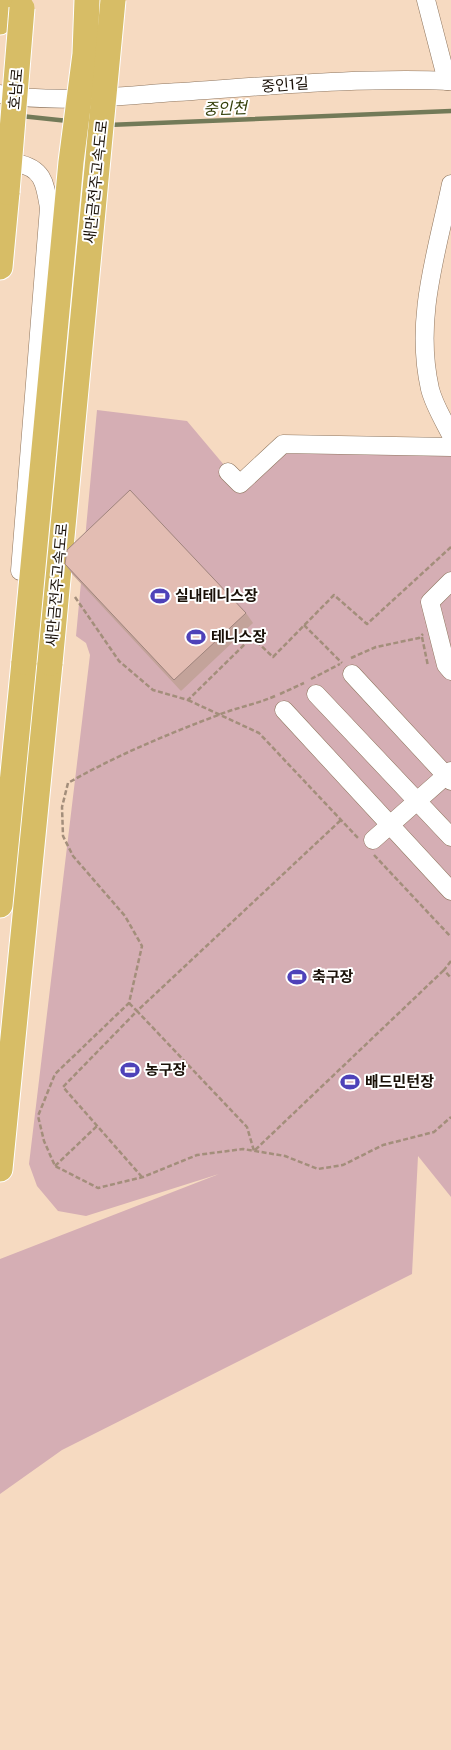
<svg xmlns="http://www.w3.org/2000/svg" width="451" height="1750" viewBox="0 0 451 1750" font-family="'Public Sans','Noto Sans KR',sans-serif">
	<rect width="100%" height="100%" fill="#f6dac1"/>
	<path fill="#d5aeb4" d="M 97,410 L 187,421 L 240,484 L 283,444 L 451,447 L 451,1197 L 418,1156 L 412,1274 L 62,1450 L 0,1494 L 0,1259 L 219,1174 L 86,1216 L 58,1211 L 37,1186 L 29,1164 L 90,655 L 86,643 L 76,636 Z"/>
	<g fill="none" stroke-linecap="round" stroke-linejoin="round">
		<g stroke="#737a58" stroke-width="4.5">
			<path d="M 21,116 L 68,121"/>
			<path d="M 108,125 L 451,111"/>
		</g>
		<g stroke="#8f765f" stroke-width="19">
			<g id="minor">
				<path d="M 426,0 L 447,81"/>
				<path d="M 0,94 C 53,103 109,97 163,93 C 259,87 355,77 451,81"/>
				<path d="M 16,163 C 44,168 45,184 49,208 L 20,571"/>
				<path d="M 451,184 C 437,252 414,319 430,389 C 434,405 444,421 451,435"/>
				<path d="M 228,472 L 240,484 L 283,444 L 451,447"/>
				<path d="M 451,581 L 430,602 L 446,665 L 451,671"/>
				<path d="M 352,674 L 451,781"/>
				<path d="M 316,694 L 451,837"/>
				<path d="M 284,710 L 451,891"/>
				<path d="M 373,840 L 451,771"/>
			</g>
		</g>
		<g stroke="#fff" stroke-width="27">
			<g id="highway">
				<path d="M 0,22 L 2,0"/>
				<path d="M 0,267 L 7,192"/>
				<path d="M 0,905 L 24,662"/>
				<path d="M 0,1169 L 50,663"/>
			</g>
		</g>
		<g stroke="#a38e7b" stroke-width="2.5" stroke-dasharray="5 2.5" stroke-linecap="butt">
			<path d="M 75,597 L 119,661 L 153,690 L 188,700 L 252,637 L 273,657 L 334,595 L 367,624 L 451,547"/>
			<path d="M 304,625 L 342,663"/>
			<path d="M 422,637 L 428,666"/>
			<path d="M 351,658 L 376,647 L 419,638 L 423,634"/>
			<path d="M 311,679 L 340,664"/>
			<path d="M 280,694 L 304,683"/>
			<path d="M 275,696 C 257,704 239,707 221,714 C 168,734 117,755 68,783 L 62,807 L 63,836 L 73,856 L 125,916 L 142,946 L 129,1003 L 55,1074 L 38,1116 L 44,1141 L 55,1166 L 98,1188 L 143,1177 L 197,1155 L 243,1149 L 285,1156 L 318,1169 L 343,1165 L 383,1145 L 434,1132 L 451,1117"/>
			<path d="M 188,700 L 259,733 L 358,838"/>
			<path d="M 374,855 L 451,937"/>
			<path d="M 451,961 L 444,970 L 451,978"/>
			<path d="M 129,1003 L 137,1011 L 341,820"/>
			<path d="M 55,1166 L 97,1126"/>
			<path d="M 142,1177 L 63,1087 L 137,1011 L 247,1127 L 254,1151 L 444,970"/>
		</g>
		<use href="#minor" stroke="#fff" stroke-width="18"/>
		<use href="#highway" stroke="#d7bd66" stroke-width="25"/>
		<g stroke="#fff" stroke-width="27" stroke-linecap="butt">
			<g id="highway-bridge">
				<path d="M 7,192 L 22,8"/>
				<path d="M 24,662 L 71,162 L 85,54 L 87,0"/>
				<path d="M 50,663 L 113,0"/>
			</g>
		</g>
		<use href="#highway-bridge" stroke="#d7bd66" stroke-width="25"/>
	</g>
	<path fill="#c3a39a" d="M 65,564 L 246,613 L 253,623 L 181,691 L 73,575 Z"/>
	<path fill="#e3bdb3" stroke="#9f847d" d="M 130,490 L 246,613 L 174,680 L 65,564 L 67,550 Z"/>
	<defs>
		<g id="stadium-bare" transform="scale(1.5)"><path d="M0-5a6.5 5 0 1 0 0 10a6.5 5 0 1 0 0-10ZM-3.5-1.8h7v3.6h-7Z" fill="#4e42b9" stroke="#fff" stroke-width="2.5" paint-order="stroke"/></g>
	</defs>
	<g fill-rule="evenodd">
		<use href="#stadium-bare" x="160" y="596"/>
		<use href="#stadium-bare" x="196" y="637"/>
		<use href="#stadium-bare" x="297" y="977"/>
		<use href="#stadium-bare" x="130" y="1070"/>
		<use href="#stadium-bare" x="350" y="1082"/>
	</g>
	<g text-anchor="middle" stroke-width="4" stroke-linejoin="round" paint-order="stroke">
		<g font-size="15" fill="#191007" stroke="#fff">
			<text transform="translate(285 85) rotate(-4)" y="5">중인1길</text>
			<text transform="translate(16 89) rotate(-85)" y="5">호남로</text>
			<text transform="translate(96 182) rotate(-84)" y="5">새만금전주고속도로</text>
			<text transform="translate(57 585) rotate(-85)" y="5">새만금전주고속도로</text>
		</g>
		<g font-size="15" font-weight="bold" fill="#191007" stroke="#fff" text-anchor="start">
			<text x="175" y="601">실내테니스장</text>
			<text x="211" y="642">테니스장</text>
			<text x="312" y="982">축구장</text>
			<text x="145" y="1075">농구장</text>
			<text x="365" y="1087">배드민턴장</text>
		</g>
		<g font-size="16" font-style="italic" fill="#343f0a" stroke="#fff">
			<text transform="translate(225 108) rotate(-2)" y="6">중인천</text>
		</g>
	</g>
</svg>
